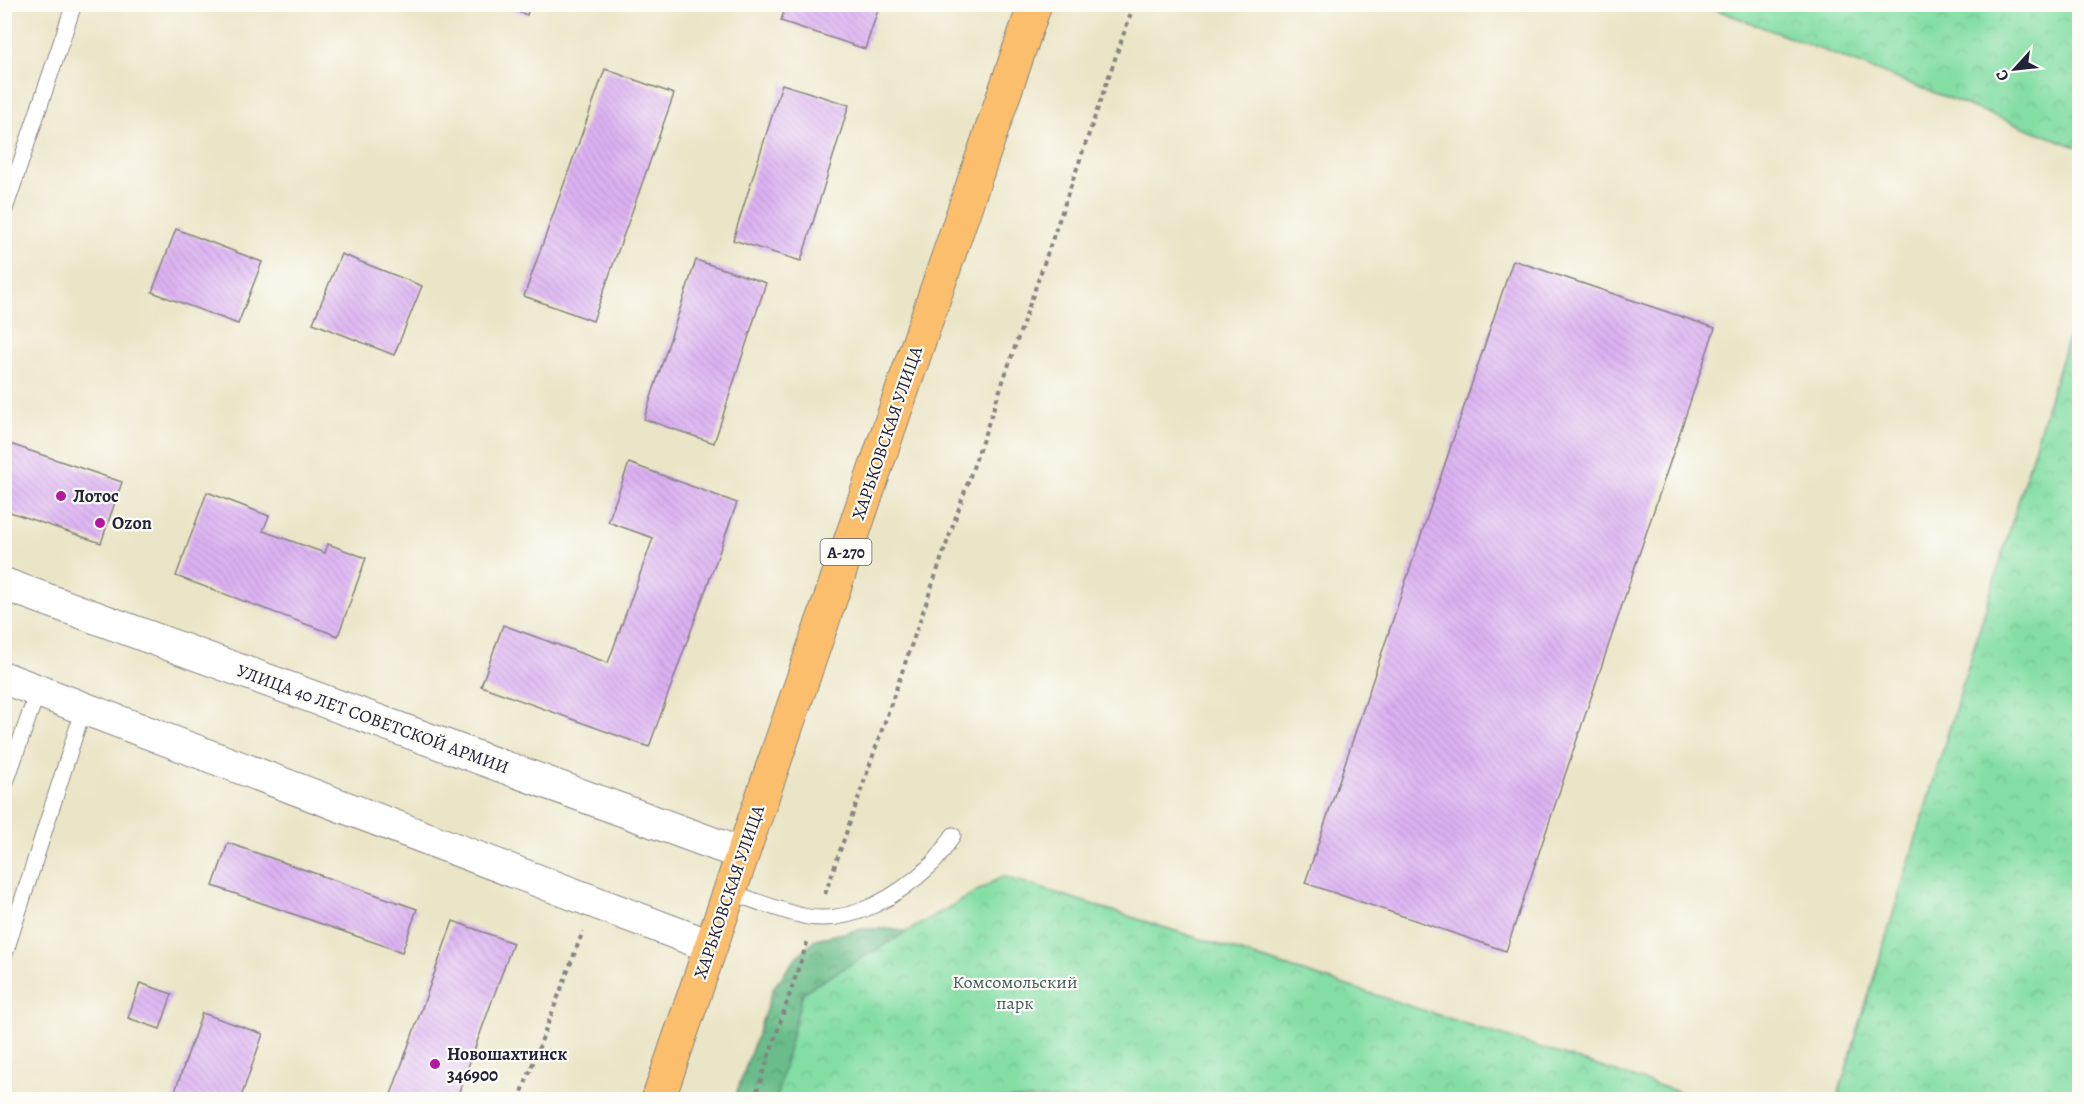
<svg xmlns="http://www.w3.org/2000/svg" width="2084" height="1104" viewBox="0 0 2084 1104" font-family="Alegreya,serif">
	<defs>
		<pattern id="forest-crowns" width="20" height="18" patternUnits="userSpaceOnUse" patternTransform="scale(1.5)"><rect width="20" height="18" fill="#6bbd8a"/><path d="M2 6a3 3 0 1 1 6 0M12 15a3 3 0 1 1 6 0" fill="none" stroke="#589972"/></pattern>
		<pattern id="park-crowns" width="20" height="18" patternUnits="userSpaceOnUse" patternTransform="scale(1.5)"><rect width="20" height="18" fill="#84dea4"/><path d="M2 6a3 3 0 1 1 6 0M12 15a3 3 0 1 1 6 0" fill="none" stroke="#72be8e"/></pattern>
		<pattern id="building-back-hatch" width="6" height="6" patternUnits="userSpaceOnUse" patternTransform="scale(1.5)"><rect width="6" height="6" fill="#dbb1f2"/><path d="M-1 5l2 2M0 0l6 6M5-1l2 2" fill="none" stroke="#bc98d0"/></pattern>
	</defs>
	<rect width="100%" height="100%" fill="#fdfcf7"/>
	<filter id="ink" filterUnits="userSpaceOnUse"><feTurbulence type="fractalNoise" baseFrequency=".0167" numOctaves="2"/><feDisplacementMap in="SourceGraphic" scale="12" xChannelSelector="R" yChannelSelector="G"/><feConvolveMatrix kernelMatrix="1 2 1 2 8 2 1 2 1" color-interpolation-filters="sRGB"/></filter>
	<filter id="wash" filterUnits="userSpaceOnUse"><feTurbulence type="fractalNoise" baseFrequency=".008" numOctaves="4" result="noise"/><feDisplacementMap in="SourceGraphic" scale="24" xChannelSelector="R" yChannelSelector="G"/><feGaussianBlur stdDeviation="1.35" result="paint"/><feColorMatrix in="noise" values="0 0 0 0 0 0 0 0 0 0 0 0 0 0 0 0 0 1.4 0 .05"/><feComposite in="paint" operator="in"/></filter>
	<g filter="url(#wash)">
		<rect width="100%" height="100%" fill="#ebe5c7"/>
		<path fill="url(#forest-crowns)" stroke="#467062" stroke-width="1.5" d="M 863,929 L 889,929 L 907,932 L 1020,1100 L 734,1100 L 774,987 L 796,958 L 816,939 Z"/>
		<g fill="url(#park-crowns)" stroke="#538070" stroke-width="1.5">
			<path d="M 1704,5 L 2079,5 L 2079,148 Z"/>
			<path d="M 2079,301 L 2079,1099 L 1837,1099 Z"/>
			<path d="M 1003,876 L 1701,1099 L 776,1099 L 803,992 Z"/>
		</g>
		<g id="blocks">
			<g fill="url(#building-back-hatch)">
				<path d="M 496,4 L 530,4 L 527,15 Z"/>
				<path d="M 786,4 L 880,4 L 865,49 L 781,21 Z"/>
				<path d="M 605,69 L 674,94 L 593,321 L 524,296 Z"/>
				<path d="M 782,84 L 849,105 L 801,261 L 733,240 Z"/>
				<path d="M 176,229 L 262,262 L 238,324 L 152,292 Z"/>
				<path d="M 341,254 L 422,286 L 394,355 L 313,323 Z"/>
				<path d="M 696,260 L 766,283 L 714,443 L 644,419 Z"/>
				<path d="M 1513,260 L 1715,328 L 1506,951 L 1305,883 Z"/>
				<path d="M 4,442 L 122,482 L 101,543 L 4,510 Z"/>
				<path d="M 629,463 L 737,503 L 649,747 L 481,686 L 503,625 L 608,663 L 653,538 L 608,522 Z"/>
				<path d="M 207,492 L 269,516 L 263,531 L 325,553 L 328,544 L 366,558 L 338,636 L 176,576 Z"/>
				<path d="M 228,843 L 417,909 L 402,952 L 213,886 Z"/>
				<path d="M 453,921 L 513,943 L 456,1100 L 389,1100 Z"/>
				<path d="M 140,983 L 172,994 L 160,1029 L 128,1018 Z"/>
				<path d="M 202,1013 L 263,1034 L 240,1100 L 172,1100 Z"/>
			</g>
		</g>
	</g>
	<g filter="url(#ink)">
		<use href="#blocks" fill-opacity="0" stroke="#868481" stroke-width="1.5"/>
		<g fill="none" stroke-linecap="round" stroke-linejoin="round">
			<g stroke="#868481" stroke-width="17">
				<g id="lane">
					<path d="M 4,212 L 74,4"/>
					<path d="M 4,788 L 38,690"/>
					<path d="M 729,892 C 752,899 785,913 808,917 C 854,924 899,895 931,865 C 940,857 947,845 953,835"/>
					<path d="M 4,957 L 84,707"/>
				</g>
			</g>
			<g stroke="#868481" stroke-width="34">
				<g id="street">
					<path d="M 4,584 L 742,854"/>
					<path d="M 4,678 L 710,946"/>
				</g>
			</g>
			<g stroke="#868481" stroke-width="35">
				<path id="highway" d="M 658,1100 L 1035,4"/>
			</g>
			<g stroke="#868481" stroke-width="4" stroke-dasharray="4.5 4.5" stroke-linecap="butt">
				<path d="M 825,894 L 1134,4"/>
				<path d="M 519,1100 L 583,931"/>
				<path d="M 754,1100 L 808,940"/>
			</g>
			<use href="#lane" stroke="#fff" stroke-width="15"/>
			<use href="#street" stroke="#fff" stroke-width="32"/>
			<use href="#highway" stroke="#fabe6d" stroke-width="33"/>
		</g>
	</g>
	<g fill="#b5179e" stroke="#fdfcf7" stroke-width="2">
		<circle cx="61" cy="496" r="6"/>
		<circle cx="100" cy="523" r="6"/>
		<circle cx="435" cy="1064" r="6"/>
	</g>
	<g text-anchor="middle" stroke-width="4.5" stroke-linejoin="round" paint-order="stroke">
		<rect fill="#fdfcf7" stroke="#646373" stroke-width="1.5" x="820.5" y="539" width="51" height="26" rx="4.5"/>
		<g font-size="16" font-weight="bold" fill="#22223b">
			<text x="846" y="558">А-270</text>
		</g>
		<g font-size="18" fill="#22223b" stroke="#fdfcf7">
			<text transform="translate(887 433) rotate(-71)" y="6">ХАРЬКОВСКАЯ УЛИЦА</text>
			<text transform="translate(373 719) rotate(20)" y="6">УЛИЦА 40 ЛЕТ СОВЕТСКОЙ АРМИИ</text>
			<text transform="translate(729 892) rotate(-71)" y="6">ХАРЬКОВСКАЯ УЛИЦА</text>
		</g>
		<g font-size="18" font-weight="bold" fill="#22223b" stroke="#fdfcf7" text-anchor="start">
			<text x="73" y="502">Лотос</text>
			<text x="112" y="529">Ozon</text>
			<text x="447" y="1060">Новошахтинск<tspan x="447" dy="21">346900</tspan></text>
		</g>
		<g font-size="18" fill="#3f5a5a" stroke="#fdfcf7">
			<text x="1015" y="988">Комсомольский<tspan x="1015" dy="21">парк</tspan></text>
		</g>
	</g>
	<rect width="2084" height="1104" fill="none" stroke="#fdfcf7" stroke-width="24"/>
	<g transform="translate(2015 69) rotate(243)" stroke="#fdfcf7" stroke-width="4.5" paint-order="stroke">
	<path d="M0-4.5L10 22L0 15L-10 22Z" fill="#22223b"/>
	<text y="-9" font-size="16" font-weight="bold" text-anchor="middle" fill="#22223b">С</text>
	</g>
</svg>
